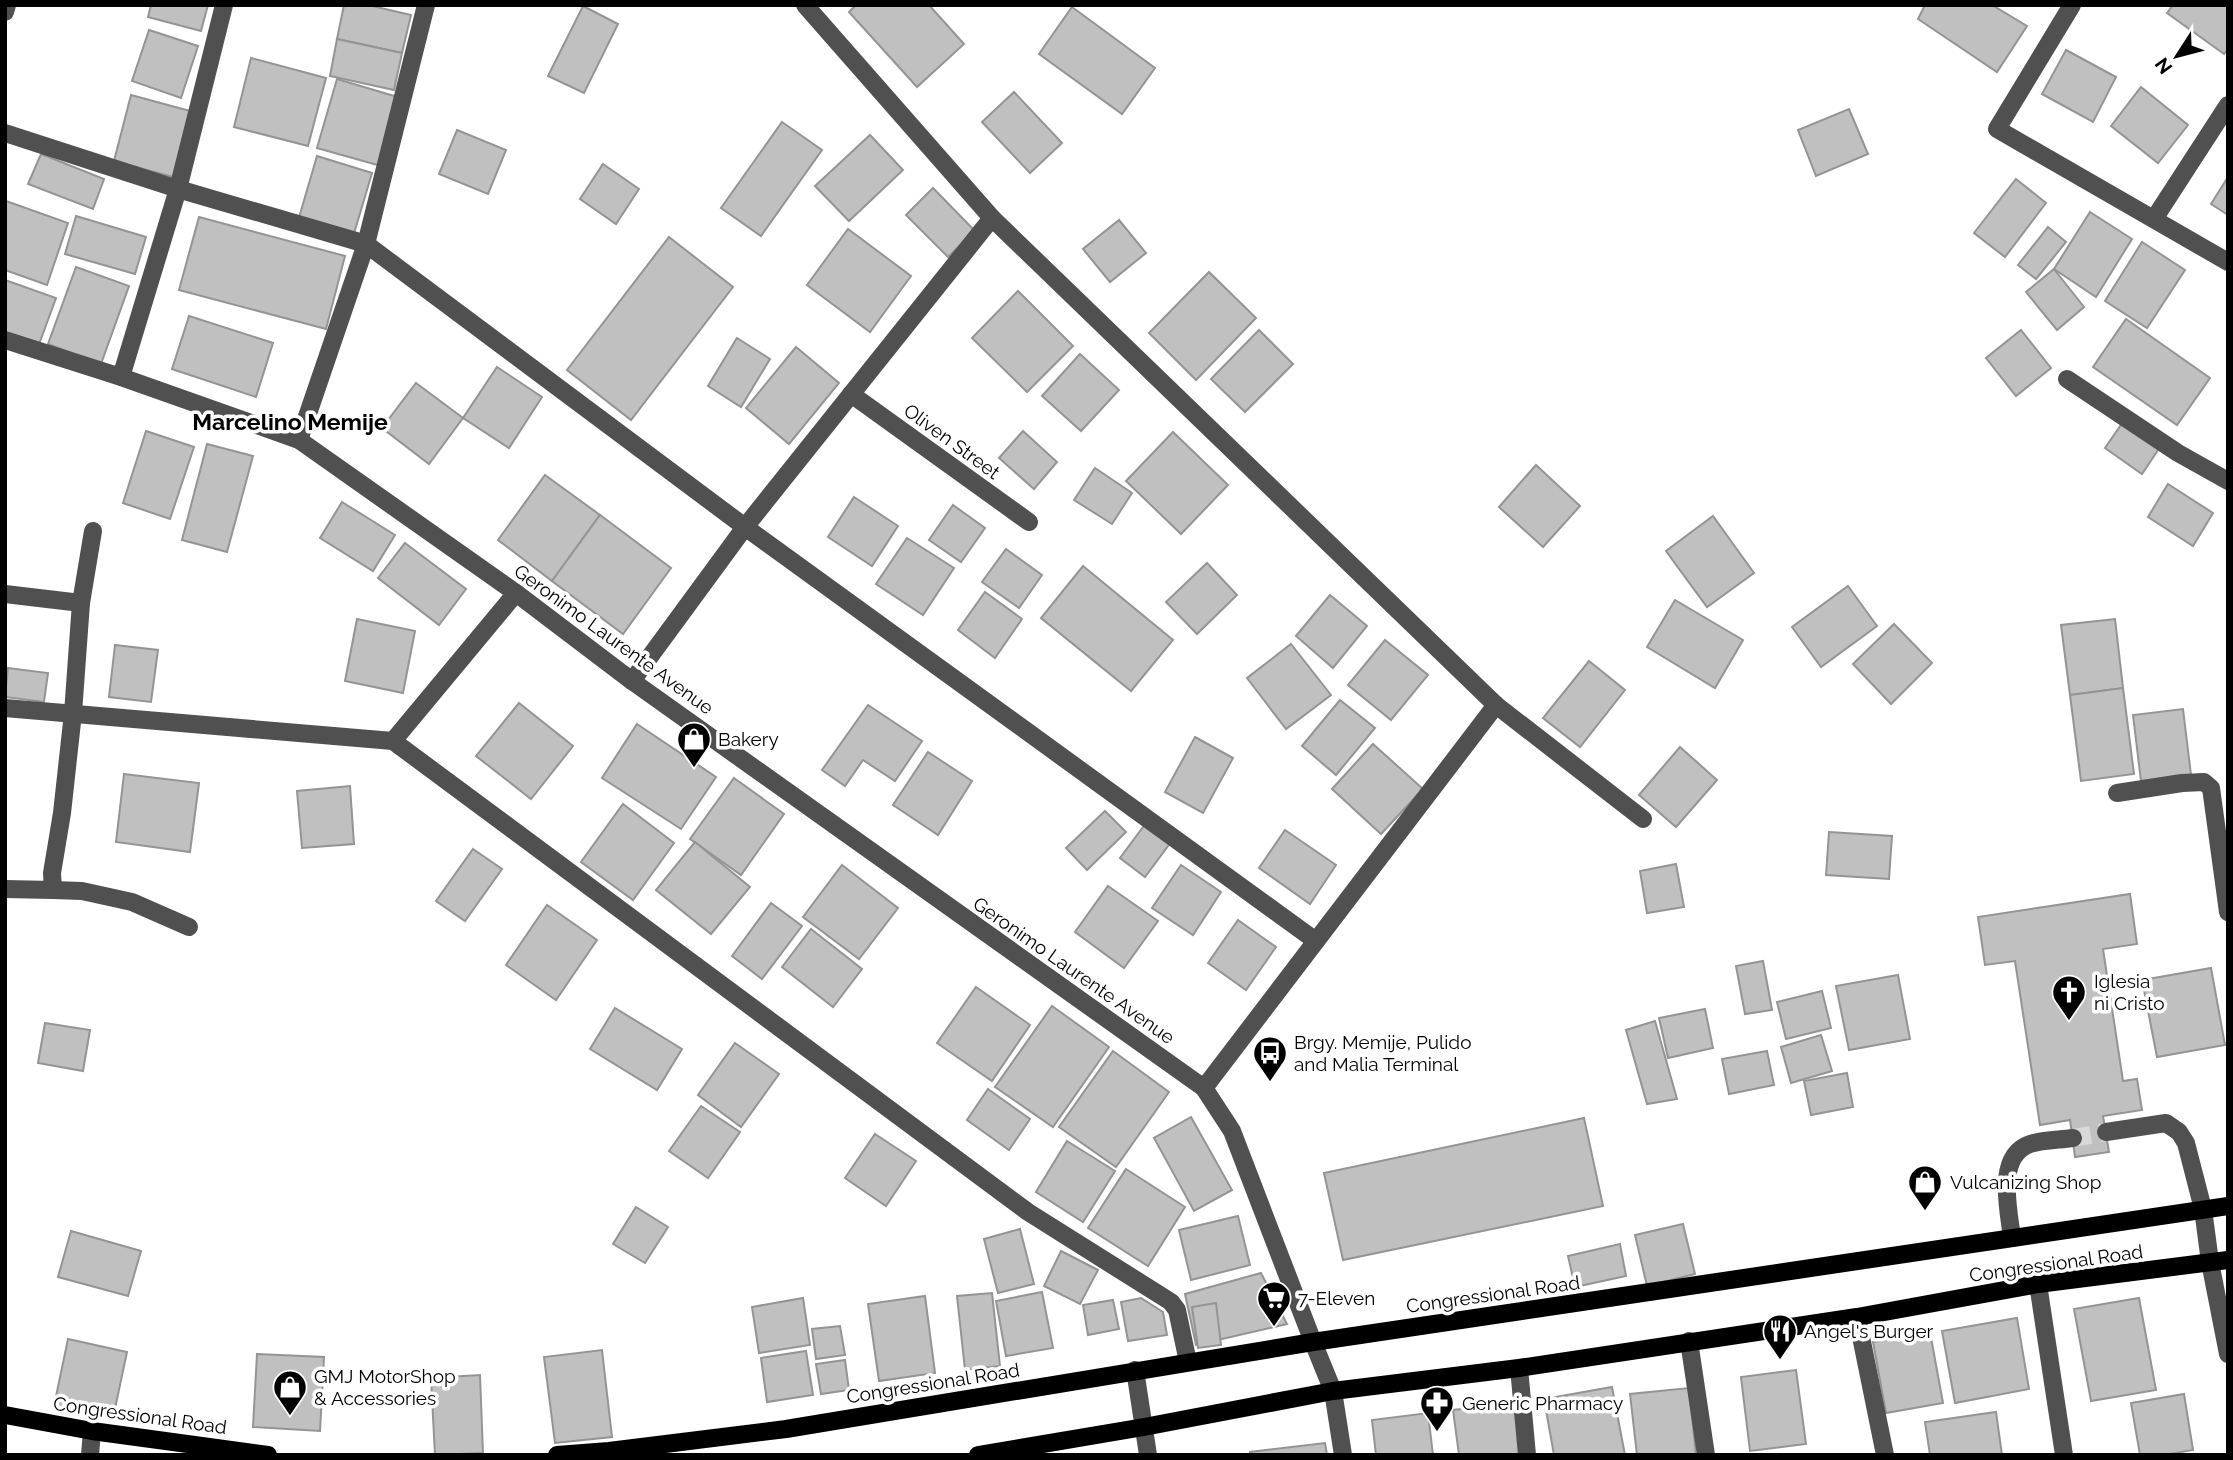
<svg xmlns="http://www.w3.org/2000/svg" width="2233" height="1460" viewBox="0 0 2233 1460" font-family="Raleway,sans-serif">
	<rect width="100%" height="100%" fill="#fff"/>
	<g fill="#c0c0c0" stroke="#949494" stroke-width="2">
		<path d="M 151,5 L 208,5 L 201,31 L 148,17 Z"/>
		<path d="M 344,5 L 368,5 L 411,15 L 402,53 L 337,39 Z"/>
		<path d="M 856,5 L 929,5 L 964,44 L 917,87 L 849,12 Z"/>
		<path d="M 1925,5 L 1992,5 L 2027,26 L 1997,72 L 1918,19 Z"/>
		<path d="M 2173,5 L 2228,5 L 2228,49 L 2224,54 L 2167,13 Z"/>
		<path d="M 583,6 L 618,24 L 584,93 L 548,76 Z"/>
		<path d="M 1072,7 L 1155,68 L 1122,114 L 1039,54 Z"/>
		<path d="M 149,30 L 198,46 L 181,98 L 132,81 Z"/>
		<path d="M 337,39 L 402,53 L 394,90 L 330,76 Z"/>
		<path d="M 2066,50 L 2116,77 L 2093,122 L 2042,94 Z"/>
		<path d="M 251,58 L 326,78 L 308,146 L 234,127 Z"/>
		<path d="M 337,79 L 401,98 L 381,166 L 317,148 Z"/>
		<path d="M 2141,87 L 2188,125 L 2158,163 L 2111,126 Z"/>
		<path d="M 1014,92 L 1062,143 L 1030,173 L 982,122 Z"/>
		<path d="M 131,95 L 190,111 L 173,177 L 114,161 Z"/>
		<path d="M 1849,109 L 1868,154 L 1816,176 L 1798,130 Z"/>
		<path d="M 782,122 L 822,150 L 761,236 L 721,208 Z"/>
		<path d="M 457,130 L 506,150 L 488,194 L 439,174 Z"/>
		<path d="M 870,135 L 903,170 L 849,221 L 815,186 Z"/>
		<path d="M 41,154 L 104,179 L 93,209 L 28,184 Z"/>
		<path d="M 317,156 L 372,173 L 353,237 L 298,221 Z"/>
		<path d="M 603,164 L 639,189 L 616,224 L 580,199 Z"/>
		<path d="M 2228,177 L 2228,215 L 2211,204 Z"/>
		<path d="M 2016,179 L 2046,203 L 2005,257 L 1974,233 Z"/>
		<path d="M 933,188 L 975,231 L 948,257 L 906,215 Z"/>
		<path d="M 6,201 L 68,223 L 47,285 L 5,270 Z"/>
		<path d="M 2090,212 L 2132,239 L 2096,297 L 2054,269 Z"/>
		<path d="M 76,216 L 146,237 L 135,274 L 65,254 Z"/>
		<path d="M 199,217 L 345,256 L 326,329 L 179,290 Z"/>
		<path d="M 1119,220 L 1146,253 L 1110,282 L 1083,249 Z"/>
		<path d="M 2048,227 L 2066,242 L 2036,279 L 2018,265 Z"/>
		<path d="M 848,229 L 911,276 L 870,332 L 807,285 Z"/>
		<path d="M 669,237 L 733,287 L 631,420 L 567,370 Z"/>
		<path d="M 2142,242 L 2185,270 L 2147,328 L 2105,301 Z"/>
		<path d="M 76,267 L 129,286 L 101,364 L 48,344 Z"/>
		<path d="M 2054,269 L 2084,307 L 2057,330 L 2026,292 Z"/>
		<path d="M 1209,272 L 1256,318 L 1196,380 L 1149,333 Z"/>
		<path d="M 5,280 L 56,298 L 38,347 L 5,336 Z"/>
		<path d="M 1018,291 L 1073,346 L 1027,392 L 972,338 Z"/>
		<path d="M 189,316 L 273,343 L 256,397 L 172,369 Z"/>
		<path d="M 2126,319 L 2210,378 L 2177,425 L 2093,367 Z"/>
		<path d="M 1259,330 L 1293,364 L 1245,412 L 1211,379 Z"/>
		<path d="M 2021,330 L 2051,368 L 2016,396 L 1986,358 Z"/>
		<path d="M 737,338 L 770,359 L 741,407 L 708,386 Z"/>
		<path d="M 796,347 L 839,383 L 789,444 L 746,408 Z"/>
		<path d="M 1080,354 L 1119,390 L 1081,431 L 1042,396 Z"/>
		<path d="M 497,367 L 542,397 L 509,448 L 463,418 Z"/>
		<path d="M 416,383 L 463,418 L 429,464 L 382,428 Z"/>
		<path d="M 2123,422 L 2160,447 L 2142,474 L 2105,448 Z"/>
		<path d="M 146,431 L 194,447 L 170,519 L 123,503 Z"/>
		<path d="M 1023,431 L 1057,462 L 1034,489 L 999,458 Z"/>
		<path d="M 1173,432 L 1228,485 L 1181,534 L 1126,481 Z"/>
		<path d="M 207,444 L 253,456 L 227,552 L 182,540 Z"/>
		<path d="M 1536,465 L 1580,506 L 1543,547 L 1499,507 Z"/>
		<path d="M 1095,468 L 1132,493 L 1112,524 L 1074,500 Z"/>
		<path d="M 545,475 L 600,515 L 552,581 L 498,540 Z"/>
		<path d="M 2168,484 L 2213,513 L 2193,546 L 2148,517 Z"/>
		<path d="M 854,497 L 898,526 L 872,566 L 828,537 Z"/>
		<path d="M 342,502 L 395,535 L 373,571 L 320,538 Z"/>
		<path d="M 953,505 L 985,528 L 961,562 L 929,540 Z"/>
		<path d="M 600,515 L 671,568 L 623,634 L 552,581 Z"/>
		<path d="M 1713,516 L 1754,573 L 1707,607 L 1666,551 Z"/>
		<path d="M 907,538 L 954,568 L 923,615 L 876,584 Z"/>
		<path d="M 405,543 L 466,589 L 439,625 L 378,578 Z"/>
		<path d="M 1006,549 L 1042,575 L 1019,608 L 982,582 Z"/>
		<path d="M 1207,563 L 1237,595 L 1197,634 L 1166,602 Z"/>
		<path d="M 1083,566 L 1173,640 L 1131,691 L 1041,618 Z"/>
		<path d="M 1848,586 L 1877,626 L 1821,667 L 1792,627 Z"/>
		<path d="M 985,592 L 1022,619 L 995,658 L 958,630 Z"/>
		<path d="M 1330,595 L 1367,626 L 1333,668 L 1296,636 Z"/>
		<path d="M 1675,600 L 1743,640 L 1715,688 L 1647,647 Z"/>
		<path d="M 357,619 L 415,631 L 403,693 L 345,681 Z"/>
		<path d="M 2115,619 L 2123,688 L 2070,695 L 2061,625 Z"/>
		<path d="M 1894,624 L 1932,663 L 1891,704 L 1853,664 Z"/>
		<path d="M 1385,640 L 1428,675 L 1391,720 L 1348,685 Z"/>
		<path d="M 1291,644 L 1331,695 L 1286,729 L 1247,678 Z"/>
		<path d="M 115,645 L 158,650 L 151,702 L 109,697 Z"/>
		<path d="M 1589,661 L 1625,690 L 1580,747 L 1543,718 Z"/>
		<path d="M 8,668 L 48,673 L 44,702 L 5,697 Z"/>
		<path d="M 2123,688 L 2134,774 L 2081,781 L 2070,695 Z"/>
		<path d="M 1340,700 L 1375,728 L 1336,775 L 1302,746 Z"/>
		<path d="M 519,703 L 573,746 L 531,799 L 476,756 Z"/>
		<path d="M 868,705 L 922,741 L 895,781 L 863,760 L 845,786 L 822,770 Z"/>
		<path d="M 2183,709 L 2191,775 L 2141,781 L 2133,715 Z"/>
		<path d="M 637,724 L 716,777 L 681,829 L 602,778 Z"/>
		<path d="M 1195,737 L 1233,758 L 1203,813 L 1165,792 Z"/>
		<path d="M 1373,744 L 1423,789 L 1381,834 L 1332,789 Z"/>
		<path d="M 1680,747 L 1717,780 L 1676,827 L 1639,795 Z"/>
		<path d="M 928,752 L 972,781 L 938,835 L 893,805 Z"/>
		<path d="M 124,774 L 199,783 L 190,852 L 116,842 Z"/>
		<path d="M 734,778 L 784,814 L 741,875 L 690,839 Z"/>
		<path d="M 350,786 L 354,844 L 302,848 L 297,791 Z"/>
		<path d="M 623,804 L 674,843 L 633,900 L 581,862 Z"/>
		<path d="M 1105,811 L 1126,832 L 1087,870 L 1066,848 Z"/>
		<path d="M 1149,819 L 1174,838 L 1145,877 L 1120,858 Z"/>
		<path d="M 1285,830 L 1336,865 L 1310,904 L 1259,868 Z"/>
		<path d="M 1829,832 L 1892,836 L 1889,879 L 1826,875 Z"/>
		<path d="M 695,842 L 750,887 L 711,934 L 656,890 Z"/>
		<path d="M 473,849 L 502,869 L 465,921 L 436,901 Z"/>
		<path d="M 1676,864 L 1684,907 L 1647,913 L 1640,871 Z"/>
		<path d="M 842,865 L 898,908 L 859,959 L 803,917 Z"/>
		<path d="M 1181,865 L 1221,892 L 1193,935 L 1152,908 Z"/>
		<path d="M 1108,886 L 1158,921 L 1124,968 L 1075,932 Z"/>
		<path d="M 2130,894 L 2137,944 L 2103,949 L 2123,1081 L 2137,1079 L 2142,1110 L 2103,1116 L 2109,1152 L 2075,1157 L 2070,1120 L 2040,1125 L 2015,961 L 1985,965 L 1978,917 Z"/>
		<path d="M 771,903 L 802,926 L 762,979 L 732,956 Z"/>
		<path d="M 547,905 L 597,940 L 556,1000 L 506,965 Z"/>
		<path d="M 1238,920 L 1276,947 L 1246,990 L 1208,963 Z"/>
		<path d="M 811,929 L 862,969 L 833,1007 L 782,967 Z"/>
		<path d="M 1763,961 L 1772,1010 L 1745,1014 L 1736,966 Z"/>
		<path d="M 2211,968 L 2225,1045 L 2157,1057 L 2142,980 Z"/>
		<path d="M 1898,975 L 1910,1039 L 1849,1050 L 1836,986 Z"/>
		<path d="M 976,987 L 1030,1025 L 992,1081 L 937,1043 Z"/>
		<path d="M 1822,991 L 1831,1028 L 1786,1039 L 1777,1002 Z"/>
		<path d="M 1052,1006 L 1109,1047 L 1053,1127 L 995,1087 Z"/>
		<path d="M 615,1008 L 682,1049 L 657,1090 L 590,1049 Z"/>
		<path d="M 1705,1009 L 1713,1048 L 1668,1058 L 1659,1018 Z"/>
		<path d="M 1655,1021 L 1677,1099 L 1647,1104 L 1626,1030 Z"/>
		<path d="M 45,1023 L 90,1030 L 83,1071 L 38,1063 Z"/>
		<path d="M 1821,1035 L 1832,1071 L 1791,1083 L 1781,1047 Z"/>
		<path d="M 735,1043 L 779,1074 L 741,1127 L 698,1095 Z"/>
		<path d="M 1113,1051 L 1169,1092 L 1116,1167 L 1059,1127 Z"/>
		<path d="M 1767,1051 L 1774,1085 L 1729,1094 L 1722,1059 Z"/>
		<path d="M 1847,1073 L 1853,1107 L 1811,1115 L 1804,1081 Z"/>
		<path d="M 988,1089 L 1030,1119 L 1009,1150 L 967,1120 Z"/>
		<path d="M 701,1106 L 740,1132 L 708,1178 L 669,1151 Z"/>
		<path d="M 1191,1117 L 1232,1190 L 1194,1211 L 1154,1138 Z"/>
		<path d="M 1584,1118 L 1603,1206 L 1343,1260 L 1324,1173 Z"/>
		<path d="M 875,1134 L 916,1161 L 886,1206 L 845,1178 Z"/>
		<path d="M 1067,1141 L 1115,1171 L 1083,1222 L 1036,1192 Z"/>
		<path d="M 1126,1169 L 1185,1207 L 1148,1266 L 1088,1228 Z"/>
		<path d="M 636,1207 L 668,1227 L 645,1263 L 613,1244 Z"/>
		<path d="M 1238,1216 L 1250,1265 L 1191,1280 L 1179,1230 Z"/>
		<path d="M 1683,1224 L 1695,1274 L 1647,1286 L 1635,1235 Z"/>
		<path d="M 1020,1229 L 1034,1284 L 998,1293 L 984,1239 Z"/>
		<path d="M 71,1231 L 141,1251 L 128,1296 L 58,1277 Z"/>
		<path d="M 1620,1244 L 1626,1276 L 1575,1287 L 1568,1256 Z"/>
		<path d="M 1061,1251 L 1098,1270 L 1080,1304 L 1044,1286 Z"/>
		<path d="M 1261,1273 L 1287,1324 L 1196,1345 L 1185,1294 Z"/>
		<path d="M 1042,1292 L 1053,1348 L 1006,1356 L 996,1301 Z"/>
		<path d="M 992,1293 L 1000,1366 L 965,1370 L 957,1296 Z"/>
		<path d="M 925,1296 L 935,1373 L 879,1381 L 868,1304 Z"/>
		<path d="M 803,1298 L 810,1345 L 759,1353 L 752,1307 Z"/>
		<path d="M 1141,1298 L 1163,1312 L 1167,1335 L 1128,1341 L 1121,1302 Z"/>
		<path d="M 2139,1298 L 2156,1390 L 2091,1401 L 2074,1309 Z"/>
		<path d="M 1113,1300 L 1119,1329 L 1088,1335 L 1083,1305 Z"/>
		<path d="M 1216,1303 L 1221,1345 L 1198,1348 L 1192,1307 Z"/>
		<path d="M 2017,1318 L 2029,1389 L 1955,1403 L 1942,1331 Z"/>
		<path d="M 840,1326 L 845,1355 L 816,1359 L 812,1329 Z"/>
		<path d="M 1930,1332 L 1943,1403 L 1886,1413 L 1873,1342 Z"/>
		<path d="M 68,1339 L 127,1352 L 113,1418 L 54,1406 Z"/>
		<path d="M 602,1350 L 612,1437 L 555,1443 L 544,1357 Z"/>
		<path d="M 806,1351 L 813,1395 L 767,1402 L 761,1358 Z"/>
		<path d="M 257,1354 L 324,1357 L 320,1431 L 253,1427 Z"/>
		<path d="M 845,1360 L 849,1390 L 821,1394 L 816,1364 Z"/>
		<path d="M 1796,1370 L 1806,1444 L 1750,1451 L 1741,1377 Z"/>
		<path d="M 480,1375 L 483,1453 L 435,1455 L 431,1378 Z"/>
		<path d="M 1612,1387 L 1625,1455 L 1554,1455 L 1544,1399 Z"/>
		<path d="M 1689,1388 L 1696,1455 L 1637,1455 L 1630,1394 Z"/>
		<path d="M 2184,1394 L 2193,1450 L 2164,1455 L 2140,1455 L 2131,1403 Z"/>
		<path d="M 1514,1403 L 1521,1454 L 1459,1455 L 1453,1410 Z"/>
		<path d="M 1996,1412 L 2002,1455 L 1930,1455 L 1925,1422 Z"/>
		<path d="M 1428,1413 L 1433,1455 L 1376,1455 L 1372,1420 Z"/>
		<path d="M 1325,1443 L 1327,1455 L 1250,1455 L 1250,1452 Z"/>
	</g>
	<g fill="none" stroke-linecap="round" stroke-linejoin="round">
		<path stroke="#d9d9d9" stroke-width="18" stroke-dasharray="18 9" stroke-linecap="butt" d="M 2073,1138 L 2106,1132"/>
		<g stroke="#505050" stroke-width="18">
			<path d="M 805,5 L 992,218 L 1496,705 L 1643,819"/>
			<path d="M 2072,5 L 1997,129 L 2228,262"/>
			<path d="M 5,12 L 7,5"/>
			<path d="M 5,133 L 178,189 L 366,244 L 745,527 L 1316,941"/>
			<path d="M 2154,219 L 2228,105"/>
			<path d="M 5,340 L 121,377 L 299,440 L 516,593 L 632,681 L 1204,1088 L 1232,1131 L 1313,1342 L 1333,1391 L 1343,1455"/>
			<path d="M 121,377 L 178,189 L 224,5"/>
			<path d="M 2067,379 L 2178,453 L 2228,481"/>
			<path d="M 851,394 L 1029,522"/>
			<path d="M 299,440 L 366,244 L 426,5"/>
			<path d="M 5,594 L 81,603"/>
			<path d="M 632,681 L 745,527 L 992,218"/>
			<path d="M 5,708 L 393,741 L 1028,1212 L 1171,1302 L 1177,1310 L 1188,1362"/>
			<path d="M 393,741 L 516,593"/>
			<path d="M 2117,793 L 2182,783 L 2204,782 L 2211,788 L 2228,912"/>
			<path d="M 5,889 L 53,890 L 52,873 L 62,813 L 73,713 L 81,603 L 93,531"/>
			<path d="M 53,890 L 82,891 L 132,902 L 189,927"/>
			<path d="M 1204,1088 L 1496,705"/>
			<path d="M 2106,1132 L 2166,1123 L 2179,1132 L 2186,1143 L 2203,1209 L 2210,1262 L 2228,1354"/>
			<path d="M 2012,1238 C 2009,1211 1995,1156 2030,1144 C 2043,1140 2059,1140 2073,1138"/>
			<path d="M 2038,1284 L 2064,1455"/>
			<path d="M 1857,1317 L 1885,1455"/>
			<path d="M 1689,1341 L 1706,1455"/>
			<path d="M 1519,1368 L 1527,1455"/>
			<path d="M 1135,1370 L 1148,1455"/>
			<path d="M 90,1455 L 92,1431"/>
		</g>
		<g stroke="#000" stroke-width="18">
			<path d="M 5,1415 L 92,1431 L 268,1455"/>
			<path d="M 557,1455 L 609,1451 L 786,1429 L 1313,1342 L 2228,1206"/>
			<path d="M 978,1455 L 1144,1427 L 1333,1391 L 1519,1368 L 1857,1317 L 2038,1284 L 2228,1260"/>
		</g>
	</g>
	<defs>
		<g id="shop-pin" transform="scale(1.75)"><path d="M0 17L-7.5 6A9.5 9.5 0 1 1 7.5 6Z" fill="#000" stroke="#fff"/><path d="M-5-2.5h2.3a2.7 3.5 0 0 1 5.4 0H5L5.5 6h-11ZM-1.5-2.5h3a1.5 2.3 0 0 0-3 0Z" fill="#fff"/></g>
		<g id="church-pin" transform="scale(1.75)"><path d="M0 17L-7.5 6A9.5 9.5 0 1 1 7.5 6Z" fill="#000" stroke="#fff"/><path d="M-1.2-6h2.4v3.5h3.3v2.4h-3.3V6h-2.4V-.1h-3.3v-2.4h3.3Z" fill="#fff"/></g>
		<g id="bus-pin" transform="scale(1.75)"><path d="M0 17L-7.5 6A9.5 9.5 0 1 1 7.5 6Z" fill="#000" stroke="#fff"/><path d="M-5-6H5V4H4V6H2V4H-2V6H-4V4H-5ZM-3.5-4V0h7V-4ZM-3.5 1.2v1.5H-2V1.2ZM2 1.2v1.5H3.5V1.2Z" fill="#fff"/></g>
		<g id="supermarket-pin" transform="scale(1.75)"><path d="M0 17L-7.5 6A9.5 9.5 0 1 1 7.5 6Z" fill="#000" stroke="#fff"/><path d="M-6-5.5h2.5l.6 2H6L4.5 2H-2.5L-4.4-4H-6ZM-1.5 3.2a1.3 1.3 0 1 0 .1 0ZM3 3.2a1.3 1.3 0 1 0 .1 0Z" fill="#fff"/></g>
		<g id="restaurant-pin" transform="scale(1.75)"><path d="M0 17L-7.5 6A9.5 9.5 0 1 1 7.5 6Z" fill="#000" stroke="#fff"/><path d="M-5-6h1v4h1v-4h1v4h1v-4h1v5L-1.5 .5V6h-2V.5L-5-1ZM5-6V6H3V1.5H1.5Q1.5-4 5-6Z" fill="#fff"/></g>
		<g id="pharmacy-pin" transform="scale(1.75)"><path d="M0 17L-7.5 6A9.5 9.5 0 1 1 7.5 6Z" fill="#000" stroke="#fff"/><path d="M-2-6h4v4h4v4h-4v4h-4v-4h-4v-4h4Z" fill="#fff"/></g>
	</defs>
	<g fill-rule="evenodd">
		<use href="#shop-pin" x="694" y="739"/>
		<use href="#church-pin" x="2069" y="992"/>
		<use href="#bus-pin" x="1270" y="1053"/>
		<use href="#shop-pin" x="1925" y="1182"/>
		<use href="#supermarket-pin" x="1274" y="1298"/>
		<use href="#restaurant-pin" x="1780" y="1331"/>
		<use href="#shop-pin" x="290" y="1387"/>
		<use href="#pharmacy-pin" x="1437" y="1403"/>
	</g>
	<g text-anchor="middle" stroke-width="7" stroke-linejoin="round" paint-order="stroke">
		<g font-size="19" fill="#000" stroke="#fff">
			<text transform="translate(952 441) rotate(36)" y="7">Oliven Street</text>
			<text transform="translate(614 639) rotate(36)" y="7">Geronimo Laurente Avenue</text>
			<text transform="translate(1074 970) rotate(35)" y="7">Geronimo Laurente Avenue</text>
			<text transform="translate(2056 1263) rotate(-8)" y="7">Congressional Road</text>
			<text transform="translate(1493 1294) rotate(-8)" y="7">Congressional Road</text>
			<text transform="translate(933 1383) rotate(-9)" y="7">Congressional Road</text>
			<text transform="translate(140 1415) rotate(8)" y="7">Congressional Road</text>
		</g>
		<g font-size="19" fill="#000" stroke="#fff" text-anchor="start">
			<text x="718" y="746">Bakery</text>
			<text x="2094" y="988">Iglesia<tspan x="2094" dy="22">ni Cristo</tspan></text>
			<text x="1294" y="1049">Brgy. Memije, Pulido<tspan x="1294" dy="22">and Malia Terminal</tspan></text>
			<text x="1950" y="1189">Vulcanizing Shop</text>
			<text x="1298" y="1305">7-Eleven</text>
			<text x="1804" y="1338">Angel's Burger</text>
			<text x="314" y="1383">GMJ MotorShop<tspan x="314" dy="22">&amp; Accessories</tspan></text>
			<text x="1462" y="1410">Generic Pharmacy</text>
		</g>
		<g font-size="23" font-weight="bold" fill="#000" stroke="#fff">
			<text x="290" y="430">Marcelino Memije</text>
		</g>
	</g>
	<rect width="2233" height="1460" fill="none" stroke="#000000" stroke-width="14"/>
	<g transform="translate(2177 56) rotate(234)" stroke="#ffffff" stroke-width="5" paint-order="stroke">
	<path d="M0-5L12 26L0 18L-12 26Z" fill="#000000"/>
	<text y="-10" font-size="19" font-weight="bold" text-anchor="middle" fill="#000000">N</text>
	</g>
</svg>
